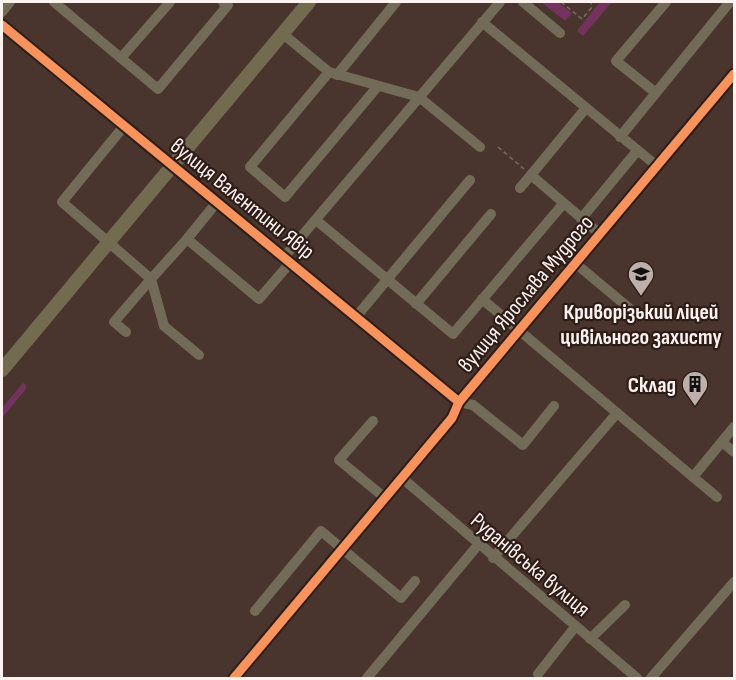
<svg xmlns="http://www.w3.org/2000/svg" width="736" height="680" viewBox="0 0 736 680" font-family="'Sofia Sans Condensed',sans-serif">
	<rect width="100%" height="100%" fill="#49352d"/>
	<g fill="#74325f">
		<path d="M 541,2 L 558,2 L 572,13 L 565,21 Z"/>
		<path d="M 600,2 L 612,2 L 583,36 L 577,31 Z"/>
		<path d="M 23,383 L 26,385 L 26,389 L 2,418 L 2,408 Z"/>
	</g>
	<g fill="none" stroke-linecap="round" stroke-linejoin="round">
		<g stroke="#756d5f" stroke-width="1.5" stroke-dasharray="4.5 3" stroke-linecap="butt">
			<path d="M 561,2 L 582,19 L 592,7 L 591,2"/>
			<path d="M 498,147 L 524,169"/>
		</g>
		<g stroke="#726b57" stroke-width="10">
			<path d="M 54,2 L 158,89 L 228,5 L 223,2"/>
			<path d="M 523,2 L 560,33"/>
			<path d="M 2,12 L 10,2"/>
			<path d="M 482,22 L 657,166"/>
			<path d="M 2,25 L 459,402 L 473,405 L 523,445 L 554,406"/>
			<path d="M 283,34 L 329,72 L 419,97 L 480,147"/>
			<path d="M 121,58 L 170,2"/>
			<path d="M 329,72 L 250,167 L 285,197 L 378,86"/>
			<path d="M 337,75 L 396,2"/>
			<path d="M 656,93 L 616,61 L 666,2"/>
			<path d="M 124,126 L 62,202 L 151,279 L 114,322 L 126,332"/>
			<path d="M 620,137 L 729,3 L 727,2"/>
			<path d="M 531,175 L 586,108"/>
			<path d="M 520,188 L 531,175 L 600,234"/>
			<path d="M 217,202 L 187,239 L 259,299 L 290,263"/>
			<path d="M 581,219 L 637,151"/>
			<path d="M 316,220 L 453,334 L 563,204"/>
			<path d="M 187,239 L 151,279 L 164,326 L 199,355"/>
			<path d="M 284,257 L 500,2"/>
			<path d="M 575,263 L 629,308"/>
			<path d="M 482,299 L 693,477 L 734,427"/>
			<path d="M 416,304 L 491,214"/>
			<path d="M 356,317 L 470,180"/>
			<path d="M 373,421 L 339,460 L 385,498"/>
			<path d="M 722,442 L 734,452"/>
			<path d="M 693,477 L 717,497"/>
			<path d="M 402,478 L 637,678"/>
			<path d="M 493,558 L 617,413"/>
			<path d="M 255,611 L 321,531 L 401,598 L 415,581"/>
			<path d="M 590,639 L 625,605"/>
			<path d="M 538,674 L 575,627"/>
			<path d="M 234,678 L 452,418 L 459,402 L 734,74"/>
			<path d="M 367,678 L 478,545"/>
			<path d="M 651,678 L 734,582"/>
		</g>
		<path stroke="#736b50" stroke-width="14" d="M 2,370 L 309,2"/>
		<g stroke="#2e1c17" stroke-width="13">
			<g id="cycleway">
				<path d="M 2,25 L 459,402"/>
				<path d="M 234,678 L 452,418 L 459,402 L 734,74"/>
			</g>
		</g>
		<use href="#cycleway" stroke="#f8935d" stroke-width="9"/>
	</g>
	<defs>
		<g id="school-pin" transform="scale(1.35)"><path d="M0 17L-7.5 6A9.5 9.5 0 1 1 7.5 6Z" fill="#bdb0ab" stroke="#2e1c17"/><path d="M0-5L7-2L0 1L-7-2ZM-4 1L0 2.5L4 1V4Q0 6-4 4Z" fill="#111"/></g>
		<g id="building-pin" transform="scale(1.35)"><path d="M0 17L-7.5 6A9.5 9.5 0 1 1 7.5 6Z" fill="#bdb0ab" stroke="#2e1c17"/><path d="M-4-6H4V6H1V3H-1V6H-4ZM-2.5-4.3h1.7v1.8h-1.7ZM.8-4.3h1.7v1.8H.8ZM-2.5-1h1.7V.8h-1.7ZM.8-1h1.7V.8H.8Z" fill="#111"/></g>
	</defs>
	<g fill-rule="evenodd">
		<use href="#school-pin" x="641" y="274"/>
		<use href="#building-pin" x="695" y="384"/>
	</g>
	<g text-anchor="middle" stroke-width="4.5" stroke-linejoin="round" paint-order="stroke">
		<g font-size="22" fill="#fcf2ef" stroke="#2e1c17">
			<text transform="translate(243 198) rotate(39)" y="8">вулиця Валентини Явір</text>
			<text transform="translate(525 293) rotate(-50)" y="8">вулиця Ярослава Мудрого</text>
			<text transform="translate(531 564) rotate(40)" y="8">Руданівська вулиця</text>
		</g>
		<g font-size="22" font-weight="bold" fill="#fcf2ef" stroke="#2e1c17">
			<text x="641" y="319">Криворізький ліцей<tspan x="641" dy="25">цивільного захисту</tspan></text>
			<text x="676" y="392" text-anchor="end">Склад</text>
		</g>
	</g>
	<rect width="736" height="680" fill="none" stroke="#fcf2ef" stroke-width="6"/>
</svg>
